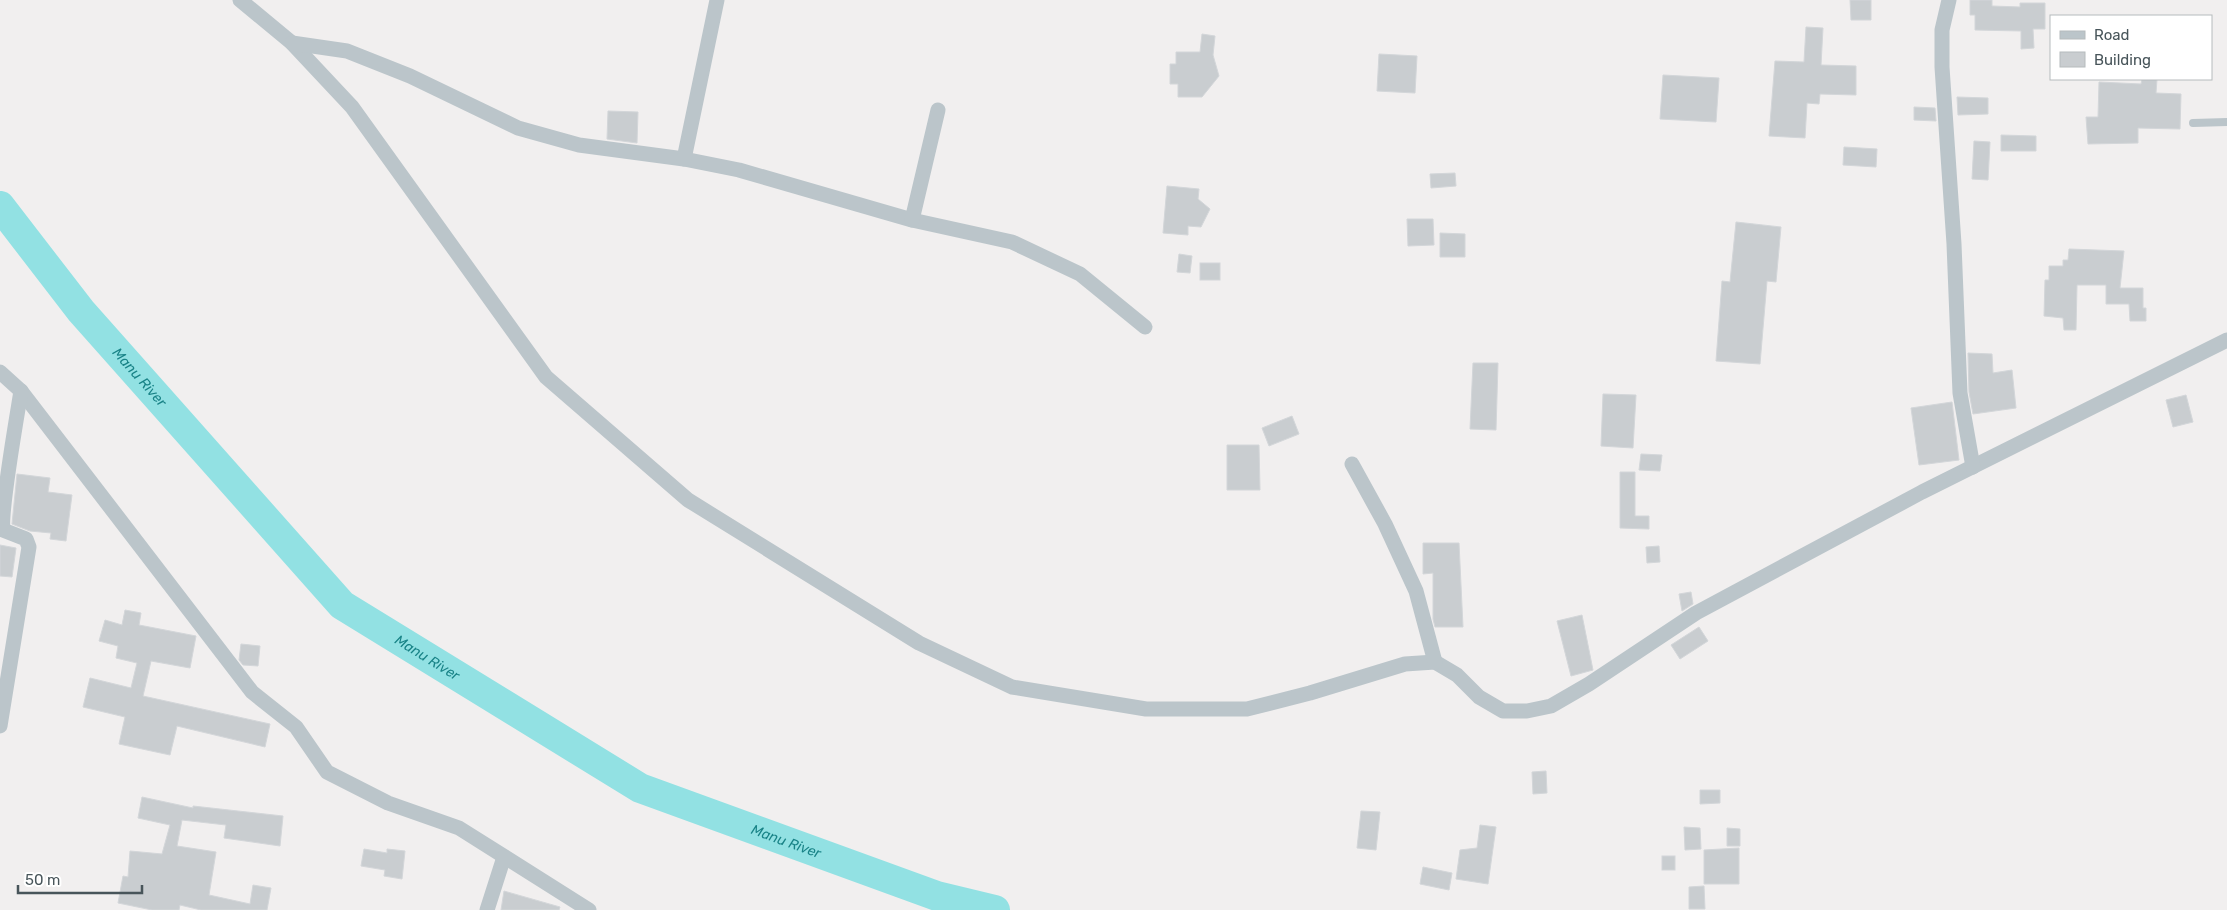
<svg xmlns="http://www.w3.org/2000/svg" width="2227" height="910" viewBox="0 0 2227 910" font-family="Rubik,sans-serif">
	<rect width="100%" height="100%" fill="#f1efef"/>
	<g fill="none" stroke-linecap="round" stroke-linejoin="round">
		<path stroke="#92e1e3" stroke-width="30" id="s1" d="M 0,206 L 81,311 L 342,605 L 640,788 L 937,896 L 995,910"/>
	</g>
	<g fill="#c9cdd0" stroke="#d3d6d9">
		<path d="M 1850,0 L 1871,0 L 1871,20 L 1851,20 Z"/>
		<path d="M 1970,0 L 1992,0 L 1992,6 L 2020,7 L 2020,3 L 2045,3 L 2045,29 L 2033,29 L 2034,48 L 2021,49 L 2021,31 L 1975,30 L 1975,15 L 1970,15 Z"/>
		<path d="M 1806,27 L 1823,28 L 1821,65 L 1856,66 L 1856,95 L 1820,94 L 1819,104 L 1807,103 L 1805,138 L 1769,136 L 1775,61 L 1804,62 Z"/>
		<path d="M 1202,34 L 1215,36 L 1213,55 L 1219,76 L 1202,97 L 1178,97 L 1178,84 L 1170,84 L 1170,64 L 1176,64 L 1176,52 L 1200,52 Z"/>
		<path d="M 1379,54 L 1417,56 L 1415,93 L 1377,91 Z"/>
		<path d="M 1663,75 L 1719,78 L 1716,122 L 1660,119 Z"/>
		<path d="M 2142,79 L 2157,79 L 2156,93 L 2181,94 L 2180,129 L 2138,128 L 2138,143 L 2088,144 L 2086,117 L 2098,117 L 2099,82 L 2141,84 Z"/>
		<path d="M 1957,97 L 1988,98 L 1988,114 L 1958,115 Z"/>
		<path d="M 1914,107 L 1935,108 L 1936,121 L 1914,120 Z"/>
		<path d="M 608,111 L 638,112 L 637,143 L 607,139 Z"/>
		<path d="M 2001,135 L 2036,136 L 2036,151 L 2001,151 Z"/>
		<path d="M 1974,141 L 1990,142 L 1988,180 L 1972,179 Z"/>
		<path d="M 1844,147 L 1877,149 L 1876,167 L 1843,165 Z"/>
		<path d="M 1455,173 L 1456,186 L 1431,188 L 1430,174 Z"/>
		<path d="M 1167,186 L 1199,189 L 1198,199 L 1210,209 L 1201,227 L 1188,226 L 1188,235 L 1163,233 Z"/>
		<path d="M 1407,219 L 1433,219 L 1434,245 L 1408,246 Z"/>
		<path d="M 1736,222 L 1781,227 L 1776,282 L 1767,281 L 1760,364 L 1716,361 L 1722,281 L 1730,282 Z"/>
		<path d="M 1440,233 L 1465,234 L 1465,257 L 1440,257 Z"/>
		<path d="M 2069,249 L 2124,251 L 2120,288 L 2143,288 L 2143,308 L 2146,308 L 2146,321 L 2130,321 L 2129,304 L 2106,304 L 2106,285 L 2077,285 L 2076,330 L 2064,330 L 2063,318 L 2044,316 L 2045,280 L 2049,280 L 2049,266 L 2063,266 L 2063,260 L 2068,260 Z"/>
		<path d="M 1179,254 L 1192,256 L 1190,273 L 1177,272 Z"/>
		<rect x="1200" y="263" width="20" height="17"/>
		<path d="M 1968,353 L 1992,354 L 1993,373 L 2012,370 L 2016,408 L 1973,414 L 1969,392 Z"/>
		<path d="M 1473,363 L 1498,363 L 1496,430 L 1470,429 Z"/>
		<path d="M 1603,394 L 1636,395 L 1633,448 L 1601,446 Z"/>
		<path d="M 2186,395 L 2193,422 L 2173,427 L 2166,400 Z"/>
		<path d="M 1952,402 L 1959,460 L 1919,465 L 1911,408 Z"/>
		<path d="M 1292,416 L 1299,434 L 1269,446 L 1262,428 Z"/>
		<path d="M 1227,445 L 1259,445 L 1260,490 L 1227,490 Z"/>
		<path d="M 1641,454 L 1662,455 L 1660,471 L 1639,470 Z"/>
		<path d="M 1620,472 L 1635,472 L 1635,516 L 1649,516 L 1649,529 L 1620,528 Z"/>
		<path d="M 17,474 L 50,478 L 48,492 L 72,495 L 66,541 L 50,539 L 51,533 L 30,531 L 12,524 Z"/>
		<path d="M 1423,543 L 1459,543 L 1463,627 L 1435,627 L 1433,619 L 1433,573 L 1423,574 Z"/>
		<path d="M 0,545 L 16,548 L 12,577 L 0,576 Z"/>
		<path d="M 1659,546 L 1660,562 L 1647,563 L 1646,547 Z"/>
		<path d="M 1691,592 L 1693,604 L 1682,611 L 1679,594 Z"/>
		<path d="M 125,610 L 141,613 L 139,625 L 196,636 L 190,668 L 151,661 L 143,696 L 270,724 L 265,747 L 177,726 L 170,755 L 119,744 L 125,717 L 83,707 L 90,678 L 131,688 L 137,663 L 116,658 L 118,646 L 99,641 L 105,620 L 122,625 Z"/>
		<path d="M 1582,615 L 1593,670 L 1571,676 L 1557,621 Z"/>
		<path d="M 1699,627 L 1708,641 L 1680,659 L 1671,645 Z"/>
		<path d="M 241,644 L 260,646 L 258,666 L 243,665 L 239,660 Z"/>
		<path d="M 1546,771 L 1547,793 L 1533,794 L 1532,772 Z"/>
		<path d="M 1700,790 L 1720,790 L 1720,803 L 1700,804 Z"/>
		<path d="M 142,797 L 193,808 L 193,806 L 283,816 L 280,846 L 224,838 L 226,825 L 182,820 L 177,846 L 216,852 L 209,895 L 250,904 L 253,885 L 271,888 L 267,910 L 201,910 L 180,905 L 179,910 L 152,910 L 118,903 L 123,876 L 128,877 L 130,851 L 162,854 L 170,825 L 138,818 Z"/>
		<path d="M 1361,811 L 1380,812 L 1376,850 L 1357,848 Z"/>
		<path d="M 1480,825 L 1496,827 L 1488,884 L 1456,879 L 1460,850 L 1477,848 Z"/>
		<path d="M 1684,827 L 1700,828 L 1701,849 L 1685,850 Z"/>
		<path d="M 1727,828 L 1740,829 L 1740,846 L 1727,846 Z"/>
		<path d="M 1739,848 L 1739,884 L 1704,884 L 1704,850 Z"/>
		<path d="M 364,849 L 387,853 L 387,849 L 405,851 L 402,879 L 384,876 L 385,870 L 361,866 Z"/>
		<rect x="1662" y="856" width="13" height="14"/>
		<path d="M 1423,867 L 1452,873 L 1449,890 L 1420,884 Z"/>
		<path d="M 1704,886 L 1705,909 L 1689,909 L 1689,887 Z"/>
		<path d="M 504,891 L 560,907 L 559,910 L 501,910 Z"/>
	</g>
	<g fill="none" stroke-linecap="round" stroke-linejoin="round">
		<path stroke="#bbc5ca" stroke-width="8" d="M 2193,123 L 2227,122"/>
		<g stroke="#bbc5ca" stroke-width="15">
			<path d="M 240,0 L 292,43 L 352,107 L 546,377 L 688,500 L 919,643 L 1012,687 L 1146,709 L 1247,709 L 1310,693 L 1405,664 L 1435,662 L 1457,675 L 1479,697 L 1503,711 L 1527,711 L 1551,706 L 1589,684 L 1696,613 L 1922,492 L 2227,340"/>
			<path d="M 1949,0 L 1942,30 L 1942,67 L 1954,244 L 1960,393 L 1973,467"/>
			<path d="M 292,43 L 347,51 L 410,76 L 518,128 L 579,145 L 684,159 L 739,170 L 912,220 L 1012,242 L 1080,274 L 1145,327"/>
			<path d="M 684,159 L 717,0"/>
			<path d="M 912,220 L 938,110"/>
			<path d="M 0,372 L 21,391 L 252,692 L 296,727 L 327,772 L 388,803 L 459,828 L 589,910"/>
			<path d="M 1352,464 L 1385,524 L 1416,591 L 1435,662"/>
			<path d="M 0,726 L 29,547 L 26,539 L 3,530 C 0,512 17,416 21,391"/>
			<path d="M 487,910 L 504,857"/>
		</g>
	</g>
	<g text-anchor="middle" stroke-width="4.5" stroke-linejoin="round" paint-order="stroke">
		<g font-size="14" font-style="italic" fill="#198387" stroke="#fff">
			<text dy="5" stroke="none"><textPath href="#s1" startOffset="221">Manu River</textPath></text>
			<text dy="5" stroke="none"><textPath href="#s1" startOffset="626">Manu River</textPath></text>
			<text dy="5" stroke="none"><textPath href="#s1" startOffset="1031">Manu River</textPath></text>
		</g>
	</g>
	<rect x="2050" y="15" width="162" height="65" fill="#ffffff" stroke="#b6bbbd"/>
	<rect x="2060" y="31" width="25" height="8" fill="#bbc5ca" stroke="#b6bbbd"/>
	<text x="2094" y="40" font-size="15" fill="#48555a">Road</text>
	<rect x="2060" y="52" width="25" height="15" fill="#c9cdd0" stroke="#b6bbbd"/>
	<text x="2094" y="65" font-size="15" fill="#48555a">Building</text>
	<path d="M18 885v8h124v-8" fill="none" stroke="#48555a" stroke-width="2.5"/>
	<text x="25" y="885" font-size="15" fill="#48555a" stroke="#ffffff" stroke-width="4" paint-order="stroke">50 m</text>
</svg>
